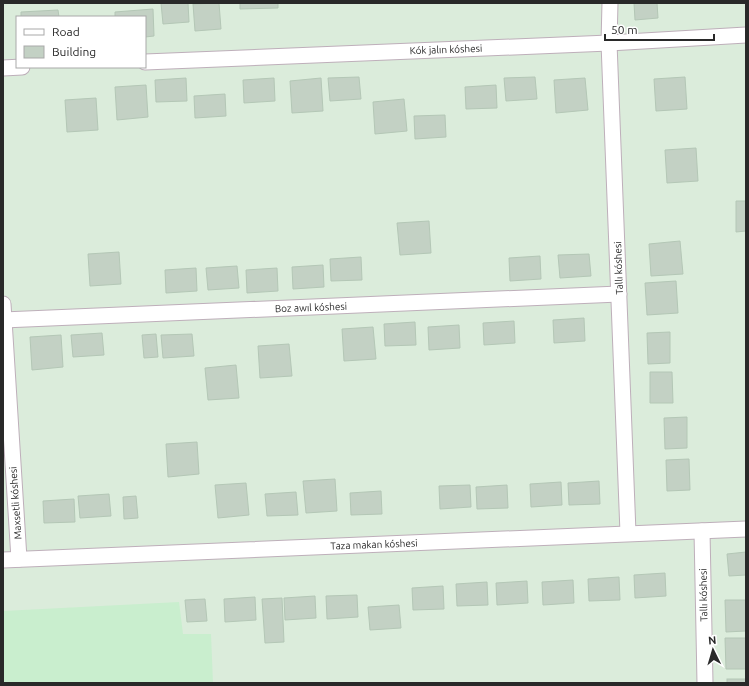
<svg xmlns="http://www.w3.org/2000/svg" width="749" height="686" viewBox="0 0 749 686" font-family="Ubuntu,sans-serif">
	<rect width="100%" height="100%" fill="#dbecdb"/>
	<path fill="#c9eece" d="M 179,602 L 183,634 L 211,634 L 213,683 L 3,683 L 3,611 Z"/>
	<g fill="#c3d1c4" stroke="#b4c7b6">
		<path d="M 161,3 L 188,3 L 189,22 L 163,24 Z"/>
		<path d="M 219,3 L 221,29 L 195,31 L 193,4 Z"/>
		<path d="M 240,3 L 278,3 L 278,8 L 240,9 Z"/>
		<path d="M 634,3 L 657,3 L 658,18 L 635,20 Z"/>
		<path d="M 153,9 L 154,36 L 145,37 L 145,17 L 115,17 L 115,12 Z"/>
		<path d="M 58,10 L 59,17 L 21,17 L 21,12 Z"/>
		<path d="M 359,77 L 361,99 L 330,101 L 328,78 Z"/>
		<path d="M 535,77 L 537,99 L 506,101 L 504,78 Z"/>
		<path d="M 685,77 L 687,109 L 656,111 L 654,79 Z"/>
		<path d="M 186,78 L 187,101 L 156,102 L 155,80 Z"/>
		<path d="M 274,78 L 275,101 L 244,103 L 243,80 Z"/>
		<path d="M 321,78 L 323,111 L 292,113 L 290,81 Z"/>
		<path d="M 585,78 L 588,110 L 556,113 L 554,80 Z"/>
		<path d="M 146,85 L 148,117 L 117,120 L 115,87 Z"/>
		<path d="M 496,85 L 497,108 L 466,109 L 465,87 Z"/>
		<path d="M 225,94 L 226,116 L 195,118 L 194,96 Z"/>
		<path d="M 96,98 L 98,130 L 67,132 L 65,100 Z"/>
		<path d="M 404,99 L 407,131 L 375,134 L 373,102 Z"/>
		<path d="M 445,115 L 446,137 L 415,139 L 414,116 Z"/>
		<path d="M 696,148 L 698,181 L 667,183 L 665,150 Z"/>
		<path d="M 736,201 L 746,201 L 746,231 L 736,232 Z"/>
		<path d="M 429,221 L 431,253 L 400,255 L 397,223 Z"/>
		<path d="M 680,241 L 683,274 L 651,276 L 649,244 Z"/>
		<path d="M 119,252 L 121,284 L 90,286 L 88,254 Z"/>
		<path d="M 589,254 L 591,276 L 560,278 L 558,255 Z"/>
		<path d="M 540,256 L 541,279 L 510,281 L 509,258 Z"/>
		<path d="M 361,257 L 362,280 L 331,281 L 330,259 Z"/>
		<path d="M 323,265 L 324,287 L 293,289 L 292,267 Z"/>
		<path d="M 237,266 L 239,288 L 208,290 L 206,268 Z"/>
		<path d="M 196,268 L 197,291 L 166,293 L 165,270 Z"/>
		<path d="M 277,268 L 278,291 L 247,293 L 246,270 Z"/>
		<path d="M 676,281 L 678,313 L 647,315 L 645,283 Z"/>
		<path d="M 584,318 L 585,341 L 554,343 L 553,320 Z"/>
		<path d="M 514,321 L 515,343 L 484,345 L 483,323 Z"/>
		<path d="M 415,322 L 416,345 L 385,346 L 384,324 Z"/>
		<path d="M 459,325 L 460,348 L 429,350 L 428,327 Z"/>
		<path d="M 373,327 L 376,359 L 344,361 L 342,329 Z"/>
		<path d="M 670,332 L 670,363 L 648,364 L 647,333 Z"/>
		<path d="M 102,333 L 104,355 L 73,357 L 71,335 Z"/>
		<path d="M 156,334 L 158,357 L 144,358 L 142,335 Z"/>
		<path d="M 192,334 L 194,356 L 163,358 L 161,335 Z"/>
		<path d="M 61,335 L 63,367 L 32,370 L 30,337 Z"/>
		<path d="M 289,344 L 292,376 L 260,378 L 258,346 Z"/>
		<path d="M 236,365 L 239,398 L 208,400 L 205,368 Z"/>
		<path d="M 650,372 L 672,372 L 673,403 L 650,403 Z"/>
		<path d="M 687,417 L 687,448 L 665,449 L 664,418 Z"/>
		<path d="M 197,442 L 199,474 L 168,477 L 166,444 Z"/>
		<path d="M 689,459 L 690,490 L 667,491 L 666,460 Z"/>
		<path d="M 335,479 L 337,511 L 306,513 L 303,481 Z"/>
		<path d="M 599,481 L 600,504 L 569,505 L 568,483 Z"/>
		<path d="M 561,482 L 562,505 L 531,507 L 530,484 Z"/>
		<path d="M 246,483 L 249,515 L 218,518 L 215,485 Z"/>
		<path d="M 470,485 L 471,507 L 440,509 L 439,486 Z"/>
		<path d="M 507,485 L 508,508 L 477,509 L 476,487 Z"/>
		<path d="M 381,491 L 382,514 L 351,515 L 350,493 Z"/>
		<path d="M 296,492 L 298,515 L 267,516 L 265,494 Z"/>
		<path d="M 109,494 L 111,516 L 80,518 L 78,496 Z"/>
		<path d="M 136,496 L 138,518 L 124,519 L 123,497 Z"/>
		<path d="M 74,499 L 75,522 L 44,523 L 43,501 Z"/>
		<path d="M 746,552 L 746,575 L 729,576 L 727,554 Z"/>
		<path d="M 665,573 L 666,596 L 635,598 L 634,575 Z"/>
		<path d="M 619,577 L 620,600 L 589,601 L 588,579 Z"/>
		<path d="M 573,580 L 574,603 L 543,605 L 542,582 Z"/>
		<path d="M 527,581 L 528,603 L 497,605 L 496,583 Z"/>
		<path d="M 487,582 L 488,605 L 457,606 L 456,584 Z"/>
		<path d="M 443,586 L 444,609 L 413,610 L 412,588 Z"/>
		<path d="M 357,595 L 358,617 L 327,619 L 326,596 Z"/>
		<path d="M 315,596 L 316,618 L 285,620 L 284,598 Z"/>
		<path d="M 255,597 L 256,620 L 225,622 L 224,599 Z"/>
		<path d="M 282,598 L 284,642 L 265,643 L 262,599 Z"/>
		<path d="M 205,599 L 207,621 L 187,622 L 185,600 Z"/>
		<path d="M 725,600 L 746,600 L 746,631 L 726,632 Z"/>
		<path d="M 399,605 L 401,628 L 370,630 L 368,607 Z"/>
		<path d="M 725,638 L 746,638 L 746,669 L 726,669 Z"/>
		<rect x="727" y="679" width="19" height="4"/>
	</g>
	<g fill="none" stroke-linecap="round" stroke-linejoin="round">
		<g stroke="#beafba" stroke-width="17">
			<g id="street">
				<path d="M 610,3 L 609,43 L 628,533"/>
				<path d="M 145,62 L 609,43 L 746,35"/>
				<path d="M 3,68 L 22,67"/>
				<path d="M 3,304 L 19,559"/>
				<path d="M 3,320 L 619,294"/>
				<path d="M 702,531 L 705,683"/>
				<path d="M 3,560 L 746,529"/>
			</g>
		</g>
		<use href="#street" stroke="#fff" stroke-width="15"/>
	</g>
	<g text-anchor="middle" stroke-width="3" stroke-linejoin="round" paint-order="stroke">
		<g font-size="10" fill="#292929" stroke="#fff">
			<text transform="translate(446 49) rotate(-2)" y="4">Kók jalın kóshesi</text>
			<text transform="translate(618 268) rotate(-92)" y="4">Tallı kóshesi</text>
			<text transform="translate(311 307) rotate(-2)" y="4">Boz awıl kóshesi</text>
			<text transform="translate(15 503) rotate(-94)" y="4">Maxsetli kóshesi</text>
			<text transform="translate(374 544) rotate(-2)" y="4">Taza makan kóshesi</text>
			<text transform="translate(703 595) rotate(-91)" y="4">Tallı kóshesi</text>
		</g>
	</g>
	<rect width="749" height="686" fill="none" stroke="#292929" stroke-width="8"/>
	<rect x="16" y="16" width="130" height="52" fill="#ffffff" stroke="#a9a9a9"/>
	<rect x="24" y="29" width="20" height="6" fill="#ffffff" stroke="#a9a9a9"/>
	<text x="52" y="36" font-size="12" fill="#292929">Road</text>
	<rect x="24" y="46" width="20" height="12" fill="#c3d1c4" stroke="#a9a9a9"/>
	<text x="52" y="56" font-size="12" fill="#292929">Building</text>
	<g transform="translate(713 650) rotate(355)" stroke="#ffffff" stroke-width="3" paint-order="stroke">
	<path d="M0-3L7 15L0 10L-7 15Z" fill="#292929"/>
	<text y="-6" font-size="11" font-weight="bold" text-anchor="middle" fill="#292929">N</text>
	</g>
	<path d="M605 34v6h109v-6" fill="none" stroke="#292929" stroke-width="2"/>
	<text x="611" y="34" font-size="12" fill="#292929" stroke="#ffffff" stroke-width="3" paint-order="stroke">50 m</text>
</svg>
